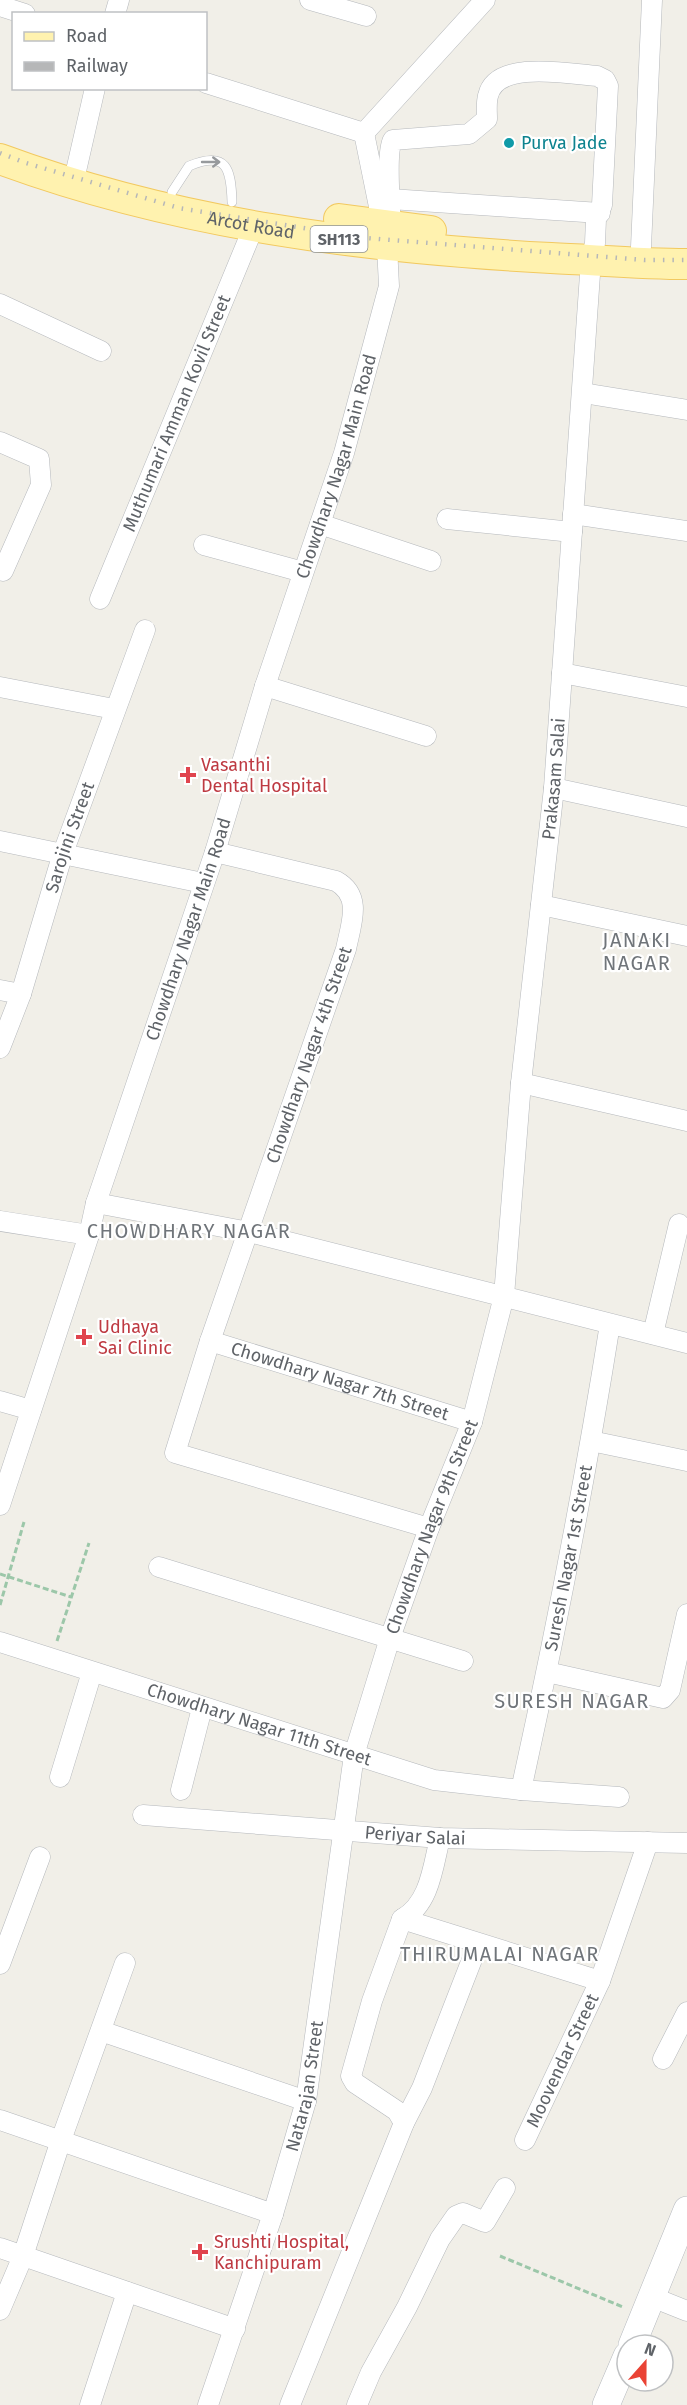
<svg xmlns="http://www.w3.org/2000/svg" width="687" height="2405" viewBox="0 0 687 2405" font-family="'Fira Sans',sans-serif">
	<rect width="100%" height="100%" fill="#f1efe8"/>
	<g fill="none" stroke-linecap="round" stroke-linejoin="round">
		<g stroke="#b5b8bc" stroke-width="10">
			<path id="lane" d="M 172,192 L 189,166 C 227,150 231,169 232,202"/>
		</g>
		<g stroke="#b5b8bc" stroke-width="21">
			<g id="street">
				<path d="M 310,0 L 366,16"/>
				<path d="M 0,6 L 25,14"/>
				<path d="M 115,14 L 119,0"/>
				<path d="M 206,83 L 364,133"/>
				<path d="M 76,171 L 95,88"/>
				<path d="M 390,199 L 600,213"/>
				<path d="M 641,247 L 652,0"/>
				<path d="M 0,304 L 101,351"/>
				<path d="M 583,393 L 687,410"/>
				<path d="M 0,442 L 39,459 L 41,485 L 3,571"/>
				<path d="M 573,514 L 687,531"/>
				<path d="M 447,519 L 572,532"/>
				<path d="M 320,524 L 431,561"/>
				<path d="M 204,545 L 303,572"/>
				<path id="s1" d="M 100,599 L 254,226"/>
				<path d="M 562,673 L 687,697"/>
				<path d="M 265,686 L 426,736"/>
				<path d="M 0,687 L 114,709"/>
				<path d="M 554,788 L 687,817"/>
				<path d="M 0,841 L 203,883"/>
				<path d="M 215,852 L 336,881 C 363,896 351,924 346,949 L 210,1341 L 175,1453 L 429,1528"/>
				<path d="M 541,905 L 687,936"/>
				<path d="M 0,990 L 21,994"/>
				<path id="s2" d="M 0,1048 L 21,994 L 63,853 L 145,630"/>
				<path d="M 521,1083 L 687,1121"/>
				<path d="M 96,1203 L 249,1232 L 687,1343"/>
				<path d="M 0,1221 L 89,1235"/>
				<path d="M 653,1334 L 679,1224"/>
				<path id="s3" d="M 210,1341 L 472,1422"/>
				<path d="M 0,1401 L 31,1410"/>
				<path d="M 591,1441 L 687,1461"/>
				<path id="s4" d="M 0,1505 L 89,1235 L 96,1203 L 215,852 L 265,686 L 344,453 L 389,286 L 387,246 L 364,133 L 485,0"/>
				<path d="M 159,1567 L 463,1661"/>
				<path id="s5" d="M 0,1642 L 434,1780 L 521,1790 L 619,1797"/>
				<path d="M 547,1672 L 663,1698 L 670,1690 L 687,1614"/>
				<path d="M 60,1777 L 92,1672"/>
				<path d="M 181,1790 L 202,1708"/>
				<path id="s6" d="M 521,1790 C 555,1636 585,1481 610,1324"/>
				<path id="s7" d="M 143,1815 L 440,1838 L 687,1843"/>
				<path d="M 402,1919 L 600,1981"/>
				<path d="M 0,1964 L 40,1857"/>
				<path d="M 101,2031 L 306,2101"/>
				<path d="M 663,2059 L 687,2012"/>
				<path d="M 0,2120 L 273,2214"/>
				<path d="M 404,2123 L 397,2111 L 355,2083 L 351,2076 L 372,2001 L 402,1919 C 430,1904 433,1866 440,1838"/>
				<path id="s8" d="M 525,2140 L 600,1981 L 648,1842"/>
				<path d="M 0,2248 L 235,2329"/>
				<path d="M 652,2297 L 687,2311"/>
				<path d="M 0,2310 L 23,2256 L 61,2140 L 125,1963"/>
				<path d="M 90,2405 L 127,2292"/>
				<path id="s9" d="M 208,2405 L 273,2214 L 306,2101 L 354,1755 L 390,1638 L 429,1528 L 472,1422 L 504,1296 L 521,1083 L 554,788 L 591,260 L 595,243 L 596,219 L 602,205 L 608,86 L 605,80 L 597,76 C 570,74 496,59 488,96 C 486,103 487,112 487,119 L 469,134 L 393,140 C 386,150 390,210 391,226"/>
				<path d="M 290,2405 L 404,2123 L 422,2088 L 478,1944"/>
				<path d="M 357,2405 L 371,2372 L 407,2307 L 440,2239 L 456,2216 L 463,2213 L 485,2222 L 505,2188"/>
			</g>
		</g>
		<g stroke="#b6babf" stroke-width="28">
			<g id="secondary">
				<path d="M 632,2345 L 687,2210"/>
				<path d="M 606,2405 L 627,2356"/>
			</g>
		</g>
		<g stroke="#f2c960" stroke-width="32">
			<g id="primary">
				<path id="s10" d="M 0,159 C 176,224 364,248 551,258 C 596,260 642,264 687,264"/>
				<path d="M 339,219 L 431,231"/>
			</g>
		</g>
		<g stroke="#9cc7a9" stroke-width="3" stroke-dasharray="6 3" stroke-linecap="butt">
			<path d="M 0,1574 L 71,1597"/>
			<path d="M 0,1605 L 24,1522"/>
			<path d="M 57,1641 L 89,1543"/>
			<path d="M 500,2256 L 623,2307"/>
		</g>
		<use href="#lane" stroke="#fff" stroke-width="9"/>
		<use href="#street" stroke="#fff" stroke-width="20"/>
		<use href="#secondary" stroke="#fff" stroke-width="27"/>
		<use href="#primary" stroke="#fff2af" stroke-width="30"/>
		<path stroke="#b6b7b8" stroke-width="4.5" stroke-dasharray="1.5 8" stroke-linecap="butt" d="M 0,153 L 26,163 L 179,208 L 366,238 L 644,260 L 687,260"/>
	</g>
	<defs><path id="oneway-shaft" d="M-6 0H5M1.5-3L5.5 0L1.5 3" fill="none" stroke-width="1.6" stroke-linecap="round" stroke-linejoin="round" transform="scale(1.5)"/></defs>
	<use stroke="#979a9d" href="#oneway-shaft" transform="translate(211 162)"/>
	<circle fill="#0f9aa8" stroke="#fff" stroke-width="2" cx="509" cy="143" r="6"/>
	<g fill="#e0444e" stroke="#fff" stroke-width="2">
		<path d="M185 766h6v6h6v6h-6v6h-6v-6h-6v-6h6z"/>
		<path d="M81 1328h6v6h6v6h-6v6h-6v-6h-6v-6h6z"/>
		<path d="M197 2243h6v6h6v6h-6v6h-6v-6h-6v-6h6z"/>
	</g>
	<g text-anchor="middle" stroke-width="4.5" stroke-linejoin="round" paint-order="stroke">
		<rect fill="#fff" stroke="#8f9295" stroke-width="1.5" x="310.5" y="226" width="57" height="26" rx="4.5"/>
		<g font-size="16" font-weight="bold" fill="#5f6368">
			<text x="339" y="245">SH113</text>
		</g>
		<g font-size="18" fill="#0d838f" stroke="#fff" text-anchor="start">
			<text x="521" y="149">Purva Jade</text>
		</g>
		<g font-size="18" fill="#5f6368" stroke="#fff">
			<text dy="6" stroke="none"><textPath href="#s10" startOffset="260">Arcot Road</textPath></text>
			<text dy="6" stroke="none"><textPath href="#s1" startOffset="201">Muthumari Amman Kovil Street</textPath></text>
			<text dy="6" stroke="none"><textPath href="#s4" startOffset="1092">Chowdhary Nagar Main Road</textPath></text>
			<text dy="6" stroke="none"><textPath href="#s9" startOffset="1672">Prakasam Salai</textPath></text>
			<text dy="6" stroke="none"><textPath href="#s2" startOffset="222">Sarojini Street</textPath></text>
			<text dy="6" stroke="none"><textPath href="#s4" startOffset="606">Chowdhary Nagar Main Road</textPath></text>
			<text transform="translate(309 1055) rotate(-71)" y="6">Chowdhary Nagar 4th Street</text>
			<text dy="6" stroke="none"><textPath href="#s3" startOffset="136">Chowdhary Nagar 7th Street</textPath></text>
			<text dy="6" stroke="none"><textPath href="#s9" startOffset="910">Chowdhary Nagar 9th Street</textPath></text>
			<text dy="6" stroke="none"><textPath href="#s6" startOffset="237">Suresh Nagar 1st Street</textPath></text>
			<text dy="6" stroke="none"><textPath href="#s5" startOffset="272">Chowdhary Nagar 11th Street</textPath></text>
			<text dy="6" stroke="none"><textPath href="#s7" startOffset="273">Periyar Salai</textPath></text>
			<text dy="6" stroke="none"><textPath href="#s8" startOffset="88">Moovendar Street</textPath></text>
			<text dy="6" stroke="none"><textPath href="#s9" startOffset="334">Natarajan Street</textPath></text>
		</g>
		<g font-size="18" fill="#be3a42" stroke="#fff" text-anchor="start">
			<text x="201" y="771">Vasanthi<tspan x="201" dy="21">Dental Hospital</tspan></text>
			<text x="98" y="1333">Udhaya<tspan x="98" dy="21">Sai Clinic</tspan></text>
			<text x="214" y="2248">Srushti Hospital,<tspan x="214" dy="21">Kanchipuram</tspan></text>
		</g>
		<g font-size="20" letter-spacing="1.5" fill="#70757a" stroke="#fff">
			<text x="637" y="947">JANAKI<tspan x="637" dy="23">NAGAR</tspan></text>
			<text x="189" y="1238">CHOWDHARY NAGAR</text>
			<text x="572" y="1708">SURESH NAGAR</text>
			<text x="500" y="1961">THIRUMALAI NAGAR</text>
		</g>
	</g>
	<rect x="12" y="12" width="195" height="78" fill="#ffffff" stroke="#bfc1c3" stroke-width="1.5"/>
	<rect x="24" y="32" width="30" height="9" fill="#fff2af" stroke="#bfc1c3" stroke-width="1.5"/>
	<text x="66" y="42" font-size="18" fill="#5f6368">Road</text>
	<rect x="24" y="62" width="30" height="9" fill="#b6b7b8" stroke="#bfc1c3" stroke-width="1.5"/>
	<text x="66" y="72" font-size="18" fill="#5f6368">Railway</text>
	<g transform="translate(645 2363) rotate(21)"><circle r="28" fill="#ffffff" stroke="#bfc1c3" stroke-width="1.5"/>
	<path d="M0-4.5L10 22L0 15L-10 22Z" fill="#ea4335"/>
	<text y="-9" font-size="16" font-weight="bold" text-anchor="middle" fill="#5f6368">N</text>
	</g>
</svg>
